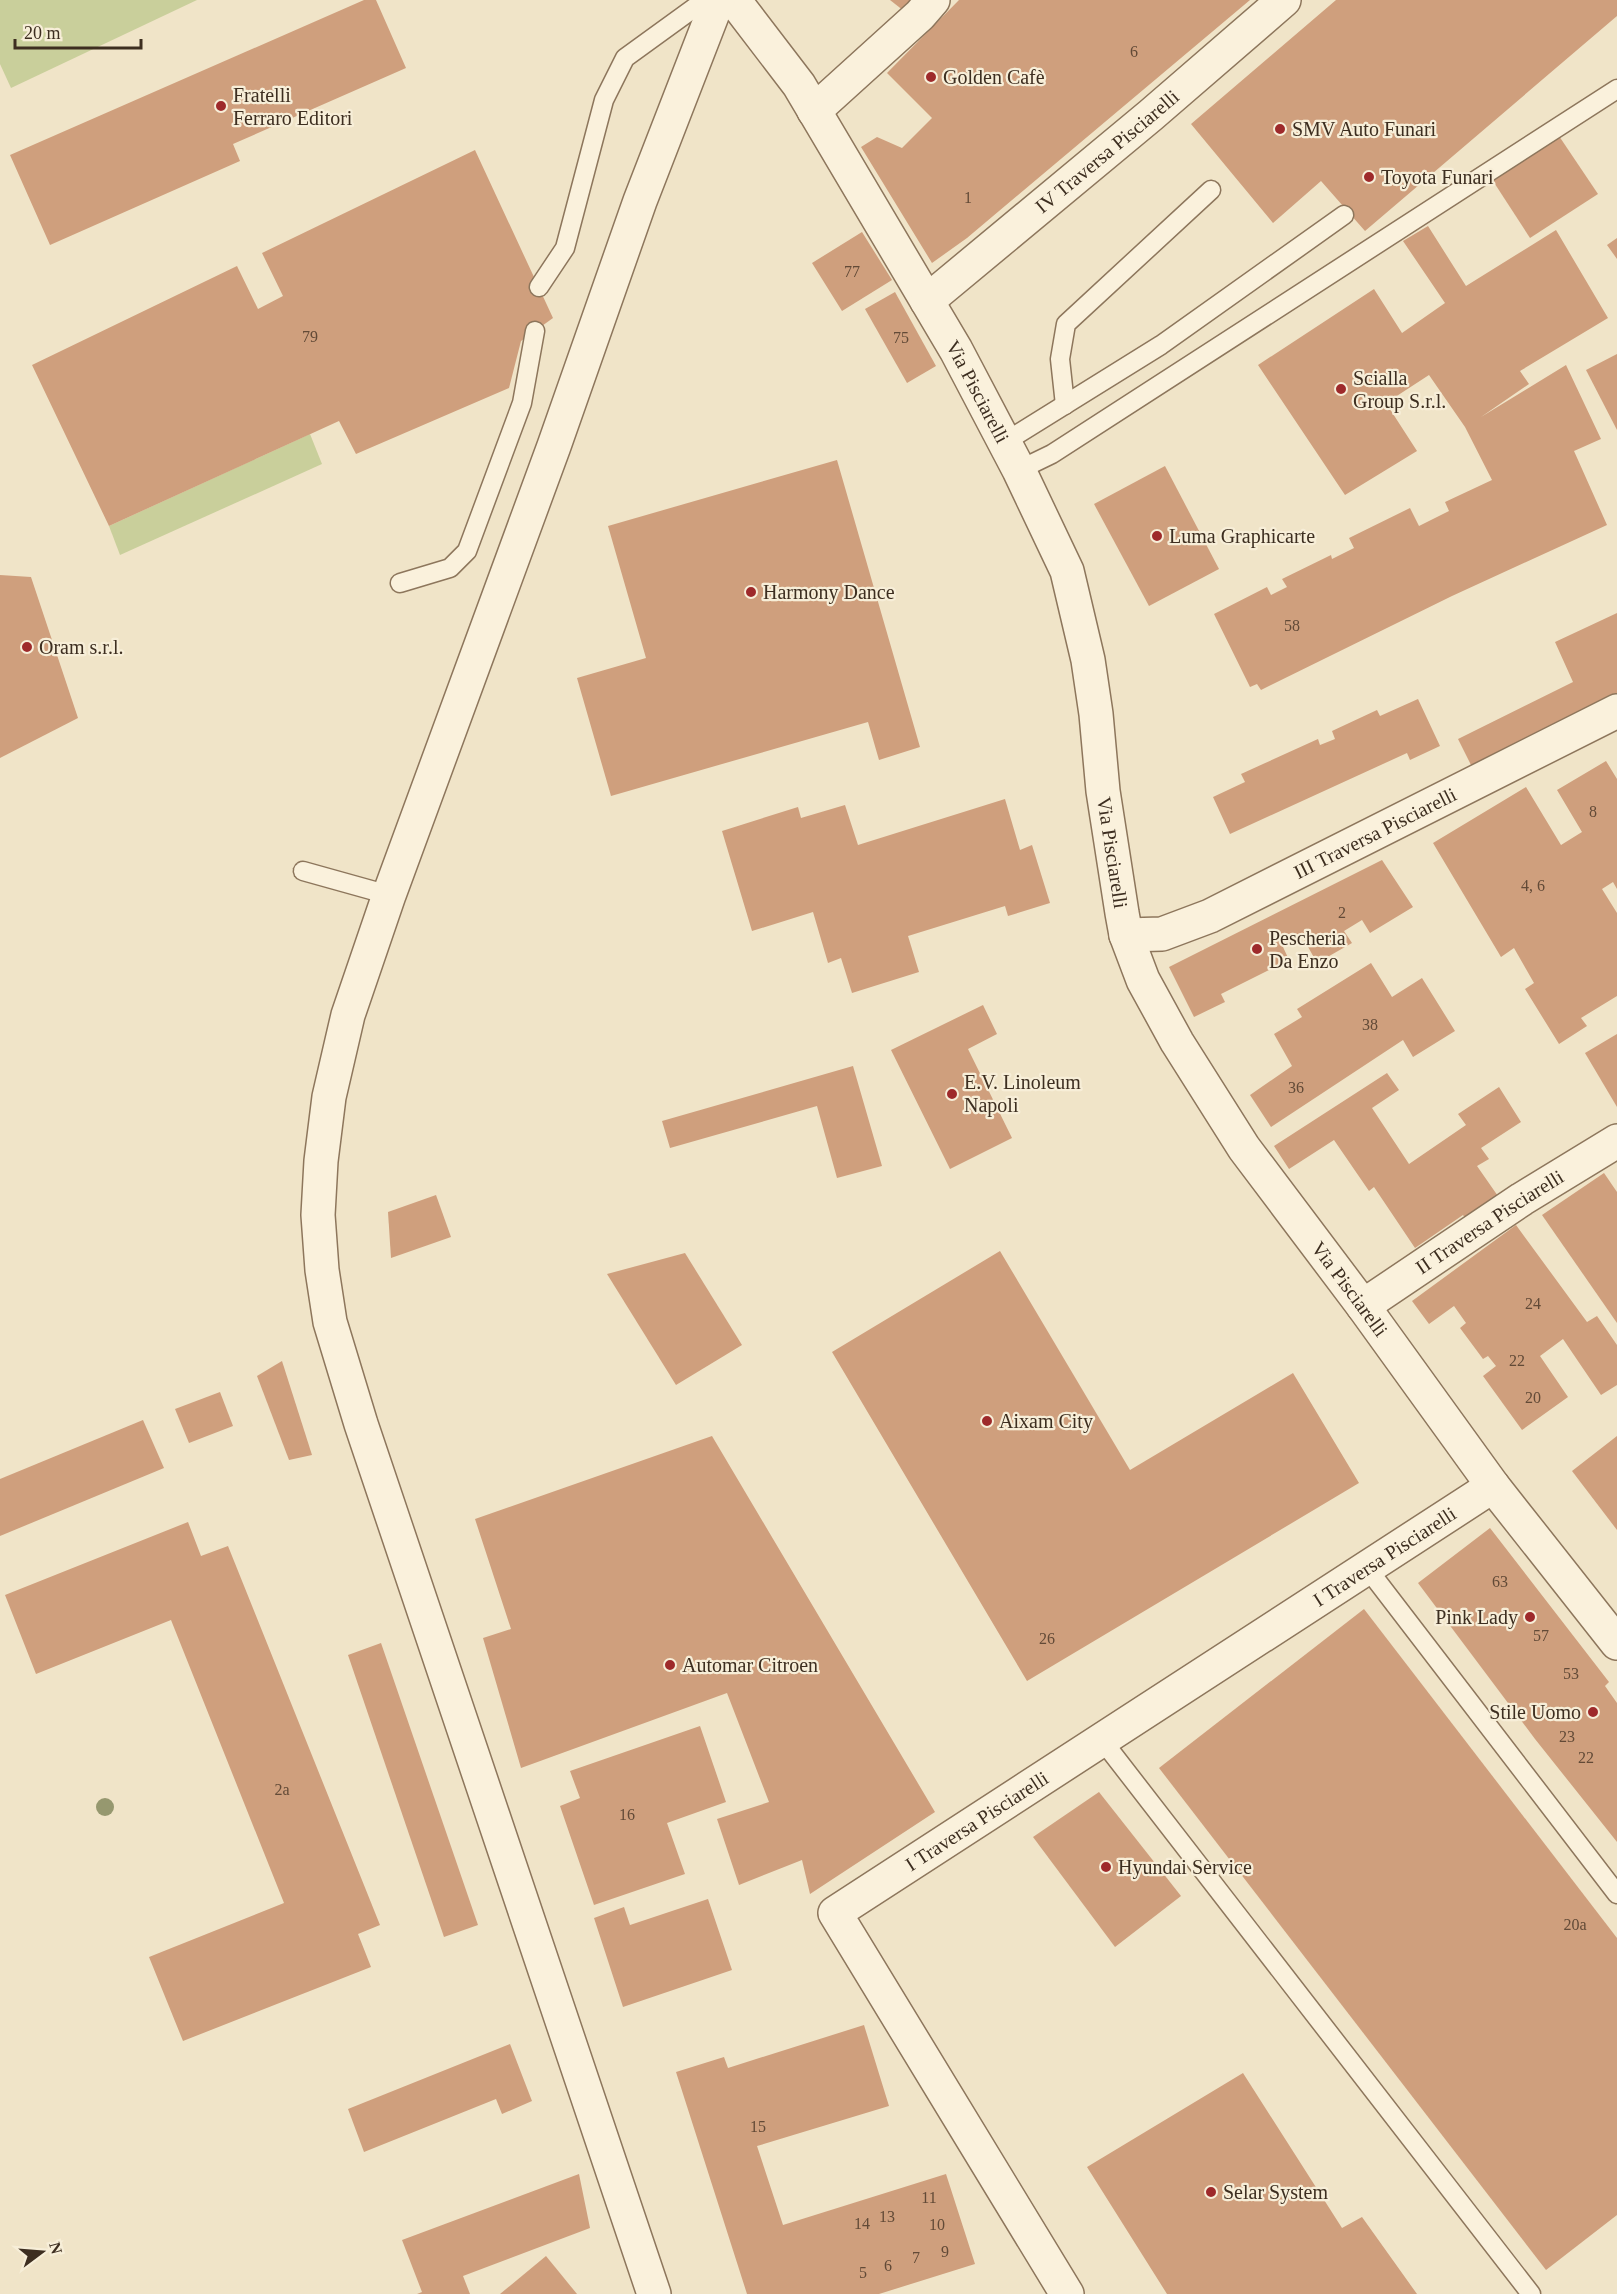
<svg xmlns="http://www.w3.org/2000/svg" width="1617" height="2294" viewBox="0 0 1617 2294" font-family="'Times New Roman',serif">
	<rect width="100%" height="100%" fill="#f0e4c8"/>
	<g fill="#c9cf9b">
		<path d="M 0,0 L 197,0 L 11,88 L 0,64 Z"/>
		<path d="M 310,434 L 322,464 L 120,555 L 109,526 Z"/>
	</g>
	<g fill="#cf9f7d">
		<path d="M 364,0 L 376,0 L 406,68 L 233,144 L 240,161 L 50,245 L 10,155 Z"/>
		<path d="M 890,0 L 912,0 L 904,11 Z"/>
		<path d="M 959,0 L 1250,0 L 967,238 L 932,263 L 861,147 L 877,137 L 902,148 L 932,118 L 887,73 Z"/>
		<path d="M 1336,0 L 1617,0 L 1617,16 L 1365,231 L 1321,181 L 1273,223 L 1191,124 Z"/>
		<path d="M 1559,136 L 1598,194 L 1530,238 L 1493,181 Z"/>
		<path d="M 475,150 L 553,318 L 521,341 L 509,388 L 356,454 L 339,421 L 109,526 L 32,365 L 237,266 L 258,309 L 283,296 L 262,253 Z"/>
		<path d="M 1428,226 L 1466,286 L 1556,230 L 1608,318 L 1520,371 L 1529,384 L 1481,417 L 1566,365 L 1601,439 L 1574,451 L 1607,525 L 1452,596 L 1261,690 L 1257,684 L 1250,687 L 1214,614 L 1267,587 L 1271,595 L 1287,587 L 1282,579 L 1331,555 L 1332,559 L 1354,548 L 1349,538 L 1410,508 L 1419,526 L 1449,511 L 1445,502 L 1492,480 L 1465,427 L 1429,375 L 1386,403 L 1417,451 L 1345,495 L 1258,365 L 1374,289 L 1402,333 L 1445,303 L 1403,241 Z"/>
		<path d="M 862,232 L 892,280 L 842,311 L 812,263 Z"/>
		<path d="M 1617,238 L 1617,259 L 1607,245 Z"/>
		<path d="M 895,292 L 936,366 L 907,383 L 865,309 Z"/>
		<path d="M 1617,354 L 1617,430 L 1586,370 Z"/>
		<path d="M 837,460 L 920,747 L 879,760 L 868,722 L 611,796 L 577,678 L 646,658 L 608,526 Z"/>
		<path d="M 1165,466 L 1219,569 L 1149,606 L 1094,504 Z"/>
		<path d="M 0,575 L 31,577 L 78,718 L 0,758 Z"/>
		<path d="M 1617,613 L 1617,695 L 1476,775 L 1458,739 L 1573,682 L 1555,642 Z"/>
		<path d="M 1418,699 L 1440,746 L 1410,760 L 1407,753 L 1230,834 L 1213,797 L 1245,782 L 1241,774 L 1318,739 L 1320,745 L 1335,739 L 1332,731 L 1377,710 L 1380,716 Z"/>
		<path d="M 1606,761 L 1617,779 L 1617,889 L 1613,882 L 1602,889 L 1617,913 L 1617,996 L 1581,1018 L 1587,1026 L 1559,1044 L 1525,989 L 1534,983 L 1514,948 L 1501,957 L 1433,843 L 1526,787 L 1561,845 L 1582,832 L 1557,790 Z"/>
		<path d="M 1005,799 L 1020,850 L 1032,845 L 1050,903 L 1008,916 L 1005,906 L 908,936 L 919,972 L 852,993 L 841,958 L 828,963 L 813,912 L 752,931 L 722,831 L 798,807 L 801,818 L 845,805 L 858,845 Z"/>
		<path d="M 1382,860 L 1413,907 L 1370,933 L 1362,920 L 1344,931 L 1352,943 L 1317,963 L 1302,936 L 1283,947 L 1289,960 L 1221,994 L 1225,1002 L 1194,1017 L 1169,967 Z"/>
		<path d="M 1371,963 L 1392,997 L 1422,978 L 1455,1031 L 1413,1057 L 1403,1040 L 1271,1127 L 1250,1095 L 1292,1066 L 1274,1034 L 1302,1017 L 1297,1009 Z"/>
		<path d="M 983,1005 L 997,1034 L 968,1049 L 1012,1138 L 950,1169 L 891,1050 Z"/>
		<path d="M 1617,1034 L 1617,1107 L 1585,1053 Z"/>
		<path d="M 853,1066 L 882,1166 L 837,1178 L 817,1106 L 670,1148 L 662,1121 Z"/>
		<path d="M 1387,1073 L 1399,1090 L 1372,1108 L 1409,1164 L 1466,1125 L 1458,1114 L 1499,1087 L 1521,1122 L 1481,1148 L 1489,1159 L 1477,1166 L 1500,1199 L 1467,1221 L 1463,1215 L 1415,1248 L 1374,1187 L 1369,1191 L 1334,1140 L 1289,1169 L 1274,1146 Z"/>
		<path d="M 1604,1173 L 1617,1192 L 1617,1323 L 1542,1215 Z"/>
		<path d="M 436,1195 L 451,1237 L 391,1258 L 388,1212 Z"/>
		<path d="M 1516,1225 L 1587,1322 L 1597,1316 L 1617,1345 L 1617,1385 L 1601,1395 L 1563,1339 L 1540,1356 L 1568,1397 L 1522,1430 L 1483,1376 L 1496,1366 L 1488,1356 L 1483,1359 L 1460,1328 L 1466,1323 L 1454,1306 L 1429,1324 L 1412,1301 Z"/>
		<path d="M 1000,1251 L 1130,1470 L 1293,1373 L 1359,1483 L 1027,1681 L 832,1352 Z"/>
		<path d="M 685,1253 L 742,1345 L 676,1385 L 607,1274 Z"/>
		<path d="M 282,1361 L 312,1455 L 289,1460 L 257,1376 Z"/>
		<path d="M 220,1392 L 233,1426 L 189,1443 L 175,1409 Z"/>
		<path d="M 143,1420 L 164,1468 L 0,1536 L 0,1479 Z"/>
		<path d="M 712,1436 L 935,1812 L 810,1894 L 802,1860 L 739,1885 L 717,1819 L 769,1802 L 727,1693 L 521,1768 L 483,1638 L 511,1629 L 475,1519 Z"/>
		<path d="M 1617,1436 L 1617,1530 L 1572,1471 Z"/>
		<path d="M 188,1522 L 201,1556 L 228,1546 L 380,1925 L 358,1934 L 371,1967 L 183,2041 L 149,1957 L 284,1903 L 171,1620 L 36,1674 L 5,1595 Z"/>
		<path d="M 1490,1528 L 1609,1682 L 1605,1686 L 1617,1703 L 1617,1842 L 1535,1739 L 1418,1583 Z"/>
		<path d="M 1364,1609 L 1617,1938 L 1617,2215 L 1546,2270 L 1159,1768 Z"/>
		<path d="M 381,1643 L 478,1925 L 444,1937 L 348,1655 Z"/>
		<path d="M 700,1726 L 726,1802 L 667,1823 L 685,1874 L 594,1905 L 560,1806 L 580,1798 L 570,1771 Z"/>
		<path d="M 1099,1792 L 1181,1896 L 1115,1947 L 1033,1837 Z"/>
		<path d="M 708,1899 L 732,1970 L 623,2007 L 594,1918 L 624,1907 L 630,1925 Z"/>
		<path d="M 864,2025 L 889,2106 L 757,2146 L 783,2225 L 946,2174 L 975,2264 L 879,2294 L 747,2294 L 676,2072 L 724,2057 L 728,2068 Z"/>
		<path d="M 510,2044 L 532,2101 L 502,2114 L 496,2099 L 364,2152 L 348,2109 Z"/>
		<path d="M 1243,2073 L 1342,2228 L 1362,2217 L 1417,2294 L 1167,2294 L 1087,2167 Z"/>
		<path d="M 579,2174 L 590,2228 L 463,2276 L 470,2294 L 417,2294 L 422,2292 L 402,2240 Z"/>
		<path d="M 546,2256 L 577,2294 L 500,2294 Z"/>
	</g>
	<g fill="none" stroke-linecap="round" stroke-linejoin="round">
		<g stroke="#8d765c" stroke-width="21">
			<g id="lane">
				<path d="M 539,287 L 565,248 L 604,100 L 625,58 L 705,0"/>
				<path d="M 1065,405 L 1060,359 L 1066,324 L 1211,190"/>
				<path d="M 1005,442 L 1161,345 L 1344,215"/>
				<path d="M 1019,470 L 1052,454 L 1617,89"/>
				<path d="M 400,583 L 450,568 L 467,551 L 522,403 L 535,331"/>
				<path d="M 303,871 L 389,895"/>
				<path d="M 1367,1568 L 1617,1894"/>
				<path d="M 1102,1740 L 1531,2294"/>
			</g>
		</g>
		<g stroke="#8d765c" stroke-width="36">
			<g id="street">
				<path id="s1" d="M 734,0 L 799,85 L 956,350 L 1019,470 L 1067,571 L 1088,660 L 1096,714 L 1103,791 L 1122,913 L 1126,935 L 1143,980 L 1177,1042 L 1244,1148 L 1363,1306 L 1493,1486 L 1617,1643"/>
				<path d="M 814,111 L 920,15 L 933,0"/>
				<path id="s2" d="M 927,301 L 1151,115 L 1284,0"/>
				<path id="s3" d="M 1126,935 L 1162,934 L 1210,916 L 1617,711"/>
				<path id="s4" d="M 1363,1306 L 1522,1199 L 1617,1141"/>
				<path d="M 654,2294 L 361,1424 L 330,1322 L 322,1270 L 318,1215 L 321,1161 L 329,1097 L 348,1015 L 389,895 L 554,446 L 640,201 L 718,0"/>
				<path id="s5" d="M 1067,2294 L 835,1913 L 1493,1486"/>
			</g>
		</g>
		<use href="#lane" stroke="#faf1dc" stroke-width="18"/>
		<use href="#street" stroke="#faf1dc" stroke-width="33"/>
	</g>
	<circle fill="#96986f" cx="105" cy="1807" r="9"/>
	<g fill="#9e2a2b" stroke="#f7eed8" stroke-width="2">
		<circle cx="931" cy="77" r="6"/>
		<circle cx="221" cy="106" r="6"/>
		<circle cx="1280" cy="129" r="6"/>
		<circle cx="1369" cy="177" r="6"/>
		<circle cx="1341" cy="389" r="6"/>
		<circle cx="1157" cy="536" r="6"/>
		<circle cx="751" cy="592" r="6"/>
		<circle cx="27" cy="647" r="6"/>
		<circle cx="1257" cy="949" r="6"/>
		<circle cx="952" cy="1094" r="6"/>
		<circle cx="987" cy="1421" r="6"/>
		<circle cx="1530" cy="1617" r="6"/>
		<circle cx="670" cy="1665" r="6"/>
		<circle cx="1593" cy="1712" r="6"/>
		<circle cx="1106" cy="1867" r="6"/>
		<circle cx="1211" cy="2192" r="6"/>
	</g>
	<g text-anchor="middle" stroke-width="4.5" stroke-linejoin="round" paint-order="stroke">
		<g font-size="16" fill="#624a37">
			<text x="1134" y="57">6</text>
			<text x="968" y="203">1</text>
			<text x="852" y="277">77</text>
			<text x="310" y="342">79</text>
			<text x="901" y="343">75</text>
			<text x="1292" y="631">58</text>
			<text x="1593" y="817">8</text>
			<text x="1533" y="891">4, 6</text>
			<text x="1342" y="918">2</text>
			<text x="1370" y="1030">38</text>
			<text x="1296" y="1093">36</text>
			<text x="1533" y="1309">24</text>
			<text x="1517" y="1366">22</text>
			<text x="1533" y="1403">20</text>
			<text x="1500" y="1587">63</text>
			<text x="1541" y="1641">57</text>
			<text x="1047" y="1644">26</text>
			<text x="1571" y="1679">53</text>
			<text x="1567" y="1742">23</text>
			<text x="1586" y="1763">22</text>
			<text x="282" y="1795">2a</text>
			<text x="627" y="1820">16</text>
			<text x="1575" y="1930">20a</text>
			<text x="758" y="2132">15</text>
			<text x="929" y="2203">11</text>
			<text x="887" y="2222">13</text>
			<text x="862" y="2229">14</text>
			<text x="937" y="2230">10</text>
			<text x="945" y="2257">9</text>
			<text x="916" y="2263">7</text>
			<text x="888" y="2271">6</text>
			<text x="863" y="2278">5</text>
		</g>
		<g font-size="20" fill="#3d2e20" stroke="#f7eed8" text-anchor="start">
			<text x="943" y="84">Golden Cafè</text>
			<text x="233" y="102">Fratelli<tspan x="233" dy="23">Ferraro Editori</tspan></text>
			<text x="1292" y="136">SMV Auto Funari</text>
			<text x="1381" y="184">Toyota Funari</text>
			<text x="1353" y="385">Scialla<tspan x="1353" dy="23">Group S.r.l.</tspan></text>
			<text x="1169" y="543">Luma Graphicarte</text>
			<text x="763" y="599">Harmony Dance</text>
			<text x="39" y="654">Oram s.r.l.</text>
			<text x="1269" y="945">Pescheria<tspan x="1269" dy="23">Da Enzo</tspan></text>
			<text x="964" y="1089">E.V. Linoleum<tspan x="964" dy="23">Napoli</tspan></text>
			<text x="999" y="1428">Aixam City</text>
			<text x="1518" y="1624" text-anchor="end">Pink Lady</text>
			<text x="682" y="1672">Automar Citroen</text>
			<text x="1581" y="1719" text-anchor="end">Stile Uomo</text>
			<text x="1118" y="1874">Hyundai Service</text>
			<text x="1223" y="2199">Selar System</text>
		</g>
		<g font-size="20" fill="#3d2e20" stroke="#f7eed8">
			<text dy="7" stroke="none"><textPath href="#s2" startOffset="234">IV Traversa Pisciarelli</textPath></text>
			<text dy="7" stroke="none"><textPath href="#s1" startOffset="462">Via Pisciarelli</textPath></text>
			<text dy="7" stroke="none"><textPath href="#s3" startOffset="272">III Traversa Pisciarelli</textPath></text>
			<text dy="7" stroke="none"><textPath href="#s1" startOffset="948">Via Pisciarelli</textPath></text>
			<text dy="7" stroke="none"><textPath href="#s4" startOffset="152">II Traversa Pisciarelli</textPath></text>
			<text dy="7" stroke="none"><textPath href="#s1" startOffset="1452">Via Pisciarelli</textPath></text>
			<text dy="7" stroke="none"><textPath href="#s5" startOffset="1101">I Traversa Pisciarelli</textPath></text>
			<text dy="7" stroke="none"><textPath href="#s5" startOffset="615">I Traversa Pisciarelli</textPath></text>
		</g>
	</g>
	<g transform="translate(42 2252) rotate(74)" stroke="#f7eed8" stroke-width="4.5" paint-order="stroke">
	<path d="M0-4.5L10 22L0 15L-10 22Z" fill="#3d2e20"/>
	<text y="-9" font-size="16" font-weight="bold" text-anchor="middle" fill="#3d2e20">N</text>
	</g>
	<path d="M15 39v9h126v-9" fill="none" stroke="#3d2e20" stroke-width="3"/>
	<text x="24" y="39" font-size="18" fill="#3d2e20" stroke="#f7eed8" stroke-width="4.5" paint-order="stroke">20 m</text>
</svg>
